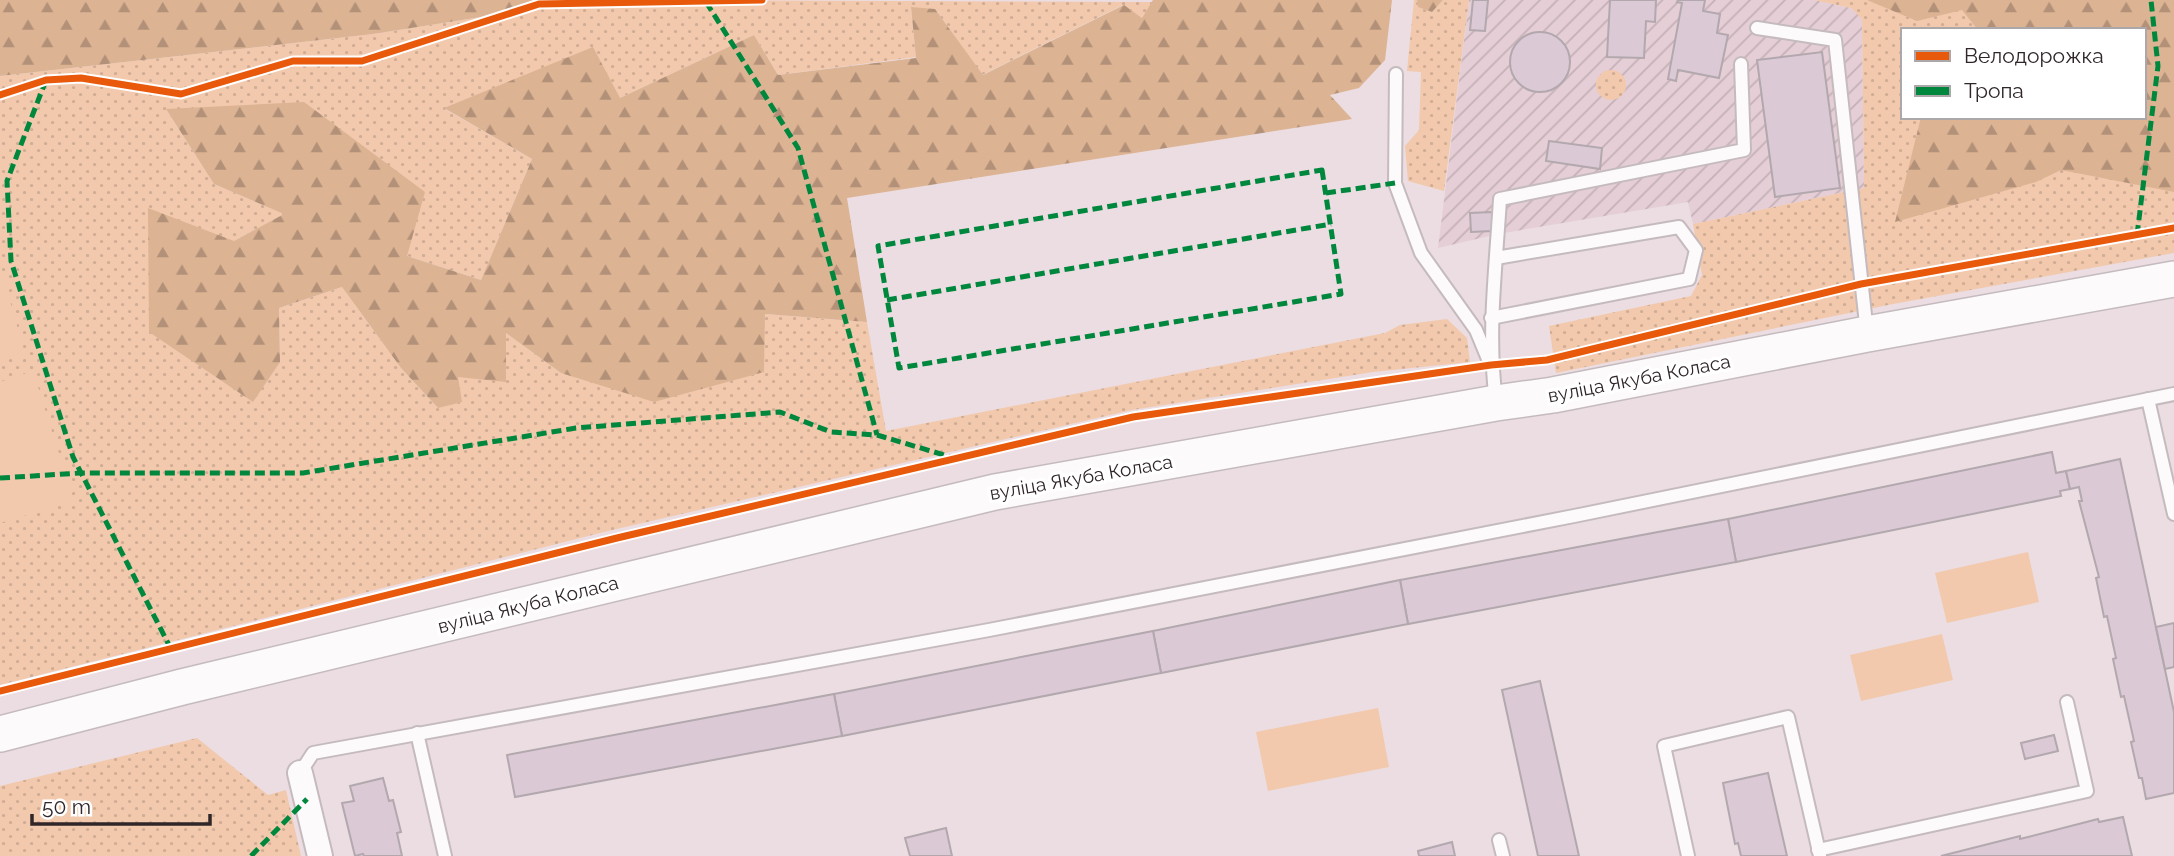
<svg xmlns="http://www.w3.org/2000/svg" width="2174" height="856" viewBox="0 0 2174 856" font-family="Raleway,sans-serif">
	<defs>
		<pattern id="industrial-furrows" width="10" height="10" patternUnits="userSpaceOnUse" patternTransform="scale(1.75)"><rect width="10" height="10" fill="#e5ced5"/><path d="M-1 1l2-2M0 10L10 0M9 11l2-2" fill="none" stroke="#c5b1b7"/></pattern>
		<pattern id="grass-dots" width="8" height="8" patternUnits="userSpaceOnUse" patternTransform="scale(1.75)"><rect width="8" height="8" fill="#f2c9ac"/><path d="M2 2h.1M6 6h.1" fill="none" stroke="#d0ac94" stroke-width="1.8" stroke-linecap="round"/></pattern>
		<pattern id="forest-firs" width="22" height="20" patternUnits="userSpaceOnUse" patternTransform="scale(1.75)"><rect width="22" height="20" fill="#dcb393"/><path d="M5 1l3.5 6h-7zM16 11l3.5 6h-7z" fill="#b39178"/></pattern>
	</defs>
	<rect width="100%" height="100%" fill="#ebdde1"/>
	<path fill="url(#industrial-furrows)" d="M 1469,0 L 1814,0 L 1851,8 L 1862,18 L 1864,188 L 1693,224 L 1688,202 L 1498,234 L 1438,248 Z"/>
	<g fill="url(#grass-dots)" fill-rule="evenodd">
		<path d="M 590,0 L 1153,2 L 1142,18 L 1123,5 L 982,75 L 935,9 L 911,8 L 916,57 L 778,75 L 754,35 L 620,98 L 445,109 L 532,159 L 481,280 L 407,256 L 166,109 L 214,184 L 285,214 L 234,241 L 280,362 L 279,308 L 342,287 L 401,368 L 438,408 L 458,377 L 506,333 L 561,373 L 765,314 L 867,322 L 886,431 L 1385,333 L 1400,325 L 1447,319 L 1467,338 L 1470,362 L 1373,372 L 1132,410 L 608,531 L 0,685 L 0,76 L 373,34 Z"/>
		<path d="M 1414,0 L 1417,0 L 1419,7 L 1432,12 L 1443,0 L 1469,0 L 1444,191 L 1408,181 L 1405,146 L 1419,130 L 1421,72 L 1407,71 Z"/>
		<path d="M 1814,0 L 2174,0 L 2174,253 L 1893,304 L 1556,373 L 1549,326 L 1691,296 L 1702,275 L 1693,224 L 1864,188 L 1862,19 L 1851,8 ZM 1903,30 L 2144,30 L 2144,117 L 1903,117 Z"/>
		<circle cx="1611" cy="85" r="15"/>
		<path d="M 197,738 L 268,795 L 286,790 L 301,856 L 0,856 L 0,786 Z"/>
	</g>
	<g fill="url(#forest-firs)">
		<path d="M 0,0 L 590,0 L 373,34 L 0,76 Z"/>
		<path d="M 1153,0 L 1392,0 L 1385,60 L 1359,88 L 1330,95 L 1352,119 L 847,198 L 867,322 L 765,314 L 764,372 L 654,402 L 561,373 L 506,333 L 506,382 L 458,377 L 462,402 L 438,408 L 401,368 L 342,287 L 279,308 L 280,362 L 253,402 L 149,332 L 148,208 L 234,241 L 284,214 L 214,184 L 166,109 L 304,102 L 425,192 L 407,256 L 481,280 L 532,159 L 444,108 L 593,47 L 620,98 L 754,35 L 778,75 L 916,58 L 911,7 L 935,9 L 983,75 L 1124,5 L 1142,18 Z"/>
		<path d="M 1417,0 L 1443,0 L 1432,12 L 1418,7 Z"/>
		<path d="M 1867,0 L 2174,0 L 2174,192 L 2061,170 L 2036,182 L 1895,222 L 1921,117 L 2144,117 L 2144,30 L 1978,30 L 1962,10 L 1917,21 Z"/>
	</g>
	<g fill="#f2c9ac">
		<path d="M 0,265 L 25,354 L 0,362 Z"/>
		<path d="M 33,371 L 74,501 L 0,523 L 0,382 Z"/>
		<path d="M 2028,552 L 2039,602 L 1947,623 L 1935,573 Z"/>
		<path d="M 1942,634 L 1953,680 L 1861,701 L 1850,655 Z"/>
		<path d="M 1378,708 L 1389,767 L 1268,791 L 1256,732 Z"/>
	</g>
	<g fill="#dcc9d6" stroke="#b2a8ad" stroke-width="2">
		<path d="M 1473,0 L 1488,0 L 1485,31 L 1470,30 Z"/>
		<path d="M 1610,0 L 1656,0 L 1655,22 L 1646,21 L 1644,58 L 1607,57 Z"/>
		<path d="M 1678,0 L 1705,0 L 1703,11 L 1720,14 L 1717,33 L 1728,35 L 1719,78 L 1678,70 L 1676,81 L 1668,79 L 1682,3 L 1677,2 Z"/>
		<circle cx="1540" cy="62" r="30"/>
		<path d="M 1822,52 L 1840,188 L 1775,197 L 1757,60 Z"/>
		<path d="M 1549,141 L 1602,148 L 1600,169 L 1546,161 Z"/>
		<path d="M 1492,212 L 1492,231 L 1471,232 L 1470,213 Z"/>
		<path d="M 2052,452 L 2056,473 L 2066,471 L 2070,489 L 2060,491 L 2061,496 L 1736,562 L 1728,519 Z"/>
		<path d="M 2120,459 L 2174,712 L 2174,793 L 2146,799 L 2142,778 L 2139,778 L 2131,742 L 2134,741 L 2124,696 L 2121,697 L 2113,659 L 2116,658 L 2107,616 L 2104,617 L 2096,578 L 2099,577 L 2079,501 L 2082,501 L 2079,487 L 2070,489 L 2066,471 Z"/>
		<path d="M 1728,519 L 1736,562 L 1408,624 L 1400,580 Z"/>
		<path d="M 1400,580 L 1408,624 L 1161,673 L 1153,631 Z"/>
		<path d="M 2174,623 L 2174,667 L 2165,669 L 2156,627 Z"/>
		<path d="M 1153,631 L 1161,673 L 842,736 L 834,694 Z"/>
		<path d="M 1540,681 L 1579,856 L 1538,856 L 1502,690 Z"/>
		<path d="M 834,694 L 842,736 L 515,797 L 507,755 Z"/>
		<path d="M 2054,735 L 2058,751 L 2025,759 L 2021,743 Z"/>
		<path d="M 1768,773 L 1787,856 L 1741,856 L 1738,843 L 1735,844 L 1723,783 Z"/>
		<path d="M 383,778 L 389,801 L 393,800 L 401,832 L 397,833 L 402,856 L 364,856 L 363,854 L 355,856 L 342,803 L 354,801 L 350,786 Z"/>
		<path d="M 2123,817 L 2132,856 L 1941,856 L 2020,836 L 2020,839 L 2098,819 L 2099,822 Z"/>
		<path d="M 946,828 L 952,856 L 910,856 L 905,838 Z"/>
		<path d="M 1452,842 L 1455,856 L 1419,856 L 1418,851 Z"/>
	</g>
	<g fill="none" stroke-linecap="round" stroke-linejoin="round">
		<g stroke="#c5bbbe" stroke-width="16">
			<g id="lane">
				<path d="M 1757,28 L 1835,40 L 1867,333"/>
				<path d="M 1396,74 L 1395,183 L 1421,253 L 1476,330 L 1488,359"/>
				<path d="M 1491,318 L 1689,279 L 1696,250 L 1679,227 L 1496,258"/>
				<path d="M 2148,399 L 2174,514"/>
				<path d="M 1496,401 C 1487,333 1496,267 1500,199 L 1744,150 L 1741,64"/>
				<path d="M 417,733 L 445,856"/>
				<path d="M 300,773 L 313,753 L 989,630 L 1574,516 L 2174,394"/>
				<path d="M 1499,840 L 1503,856"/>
				<path d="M 1818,850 L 2087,791 L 2067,702"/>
				<path d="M 1688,856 L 1664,746 L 1788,717 L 1820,856"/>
			</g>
		</g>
		<g stroke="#c5bbbe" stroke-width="28">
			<path id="street" d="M 300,773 L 320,856"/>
		</g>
		<g stroke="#c5bbbe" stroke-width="38">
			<path id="secondary" d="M 0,734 L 182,687 L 995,492 L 1496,403 L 1553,395 L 1867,334 L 2174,279"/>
		</g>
		<use href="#lane" stroke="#fcfafa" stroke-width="12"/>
		<use href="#street" stroke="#fcfafa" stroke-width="24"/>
		<use href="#secondary" stroke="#fcfafa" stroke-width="35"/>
		<g stroke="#00873e" stroke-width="5" stroke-dasharray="10 5" stroke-linecap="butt">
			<path d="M 706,2 L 798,148 L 877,435"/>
			<path d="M 46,80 L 7,181 L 11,261 L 73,457 L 171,649"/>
			<path d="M 1322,170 L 1341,294 L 899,368 L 878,246 Z"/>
			<path d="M 1326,193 L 1395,183"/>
			<path d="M 2137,235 L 2158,66 L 2151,0"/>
			<path d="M 887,300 L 1331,224"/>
			<path d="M 0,478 L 81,473 L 303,473 L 576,428 L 780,412 L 831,432 L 877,435 L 951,457"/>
			<path d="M 251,856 L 307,799"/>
		</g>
		<g stroke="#fff" stroke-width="11">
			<g id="cycleway">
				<path d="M 0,95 L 46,80 L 81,78 L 181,94 L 293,61 L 362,61 L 539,4 L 762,0"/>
				<path d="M 0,691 L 617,538 L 1133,417 L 1491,365 L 1547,360 L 1861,284 L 2174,228"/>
			</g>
		</g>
		<use href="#cycleway" stroke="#e8590c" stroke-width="7"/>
	</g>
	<g text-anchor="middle" stroke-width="7" stroke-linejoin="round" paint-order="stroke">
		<g font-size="19" fill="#302629" stroke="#fff">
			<text transform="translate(1639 378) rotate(-11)" y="7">вуліца Якуба Коласа</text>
			<text transform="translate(1081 477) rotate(-10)" y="7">вуліца Якуба Коласа</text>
			<text transform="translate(528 604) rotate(-14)" y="7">вуліца Якуба Коласа</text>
		</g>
	</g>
	<rect x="1901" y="28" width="245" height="91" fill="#ffffff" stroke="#aca8a9" stroke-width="2"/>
	<rect x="1915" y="51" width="35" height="10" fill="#e8590c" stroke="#aca8a9" stroke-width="2"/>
	<text x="1964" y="63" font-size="21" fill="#302629">Велодорожка</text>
	<rect x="1915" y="86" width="35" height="10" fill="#00873e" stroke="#aca8a9" stroke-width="2"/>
	<text x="1964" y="98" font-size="21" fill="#302629">Тропа</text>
	<path d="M32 814v10h178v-10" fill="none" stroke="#302629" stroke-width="3.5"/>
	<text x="42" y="814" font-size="21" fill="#302629" stroke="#ffffff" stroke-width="5" paint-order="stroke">50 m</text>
</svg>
